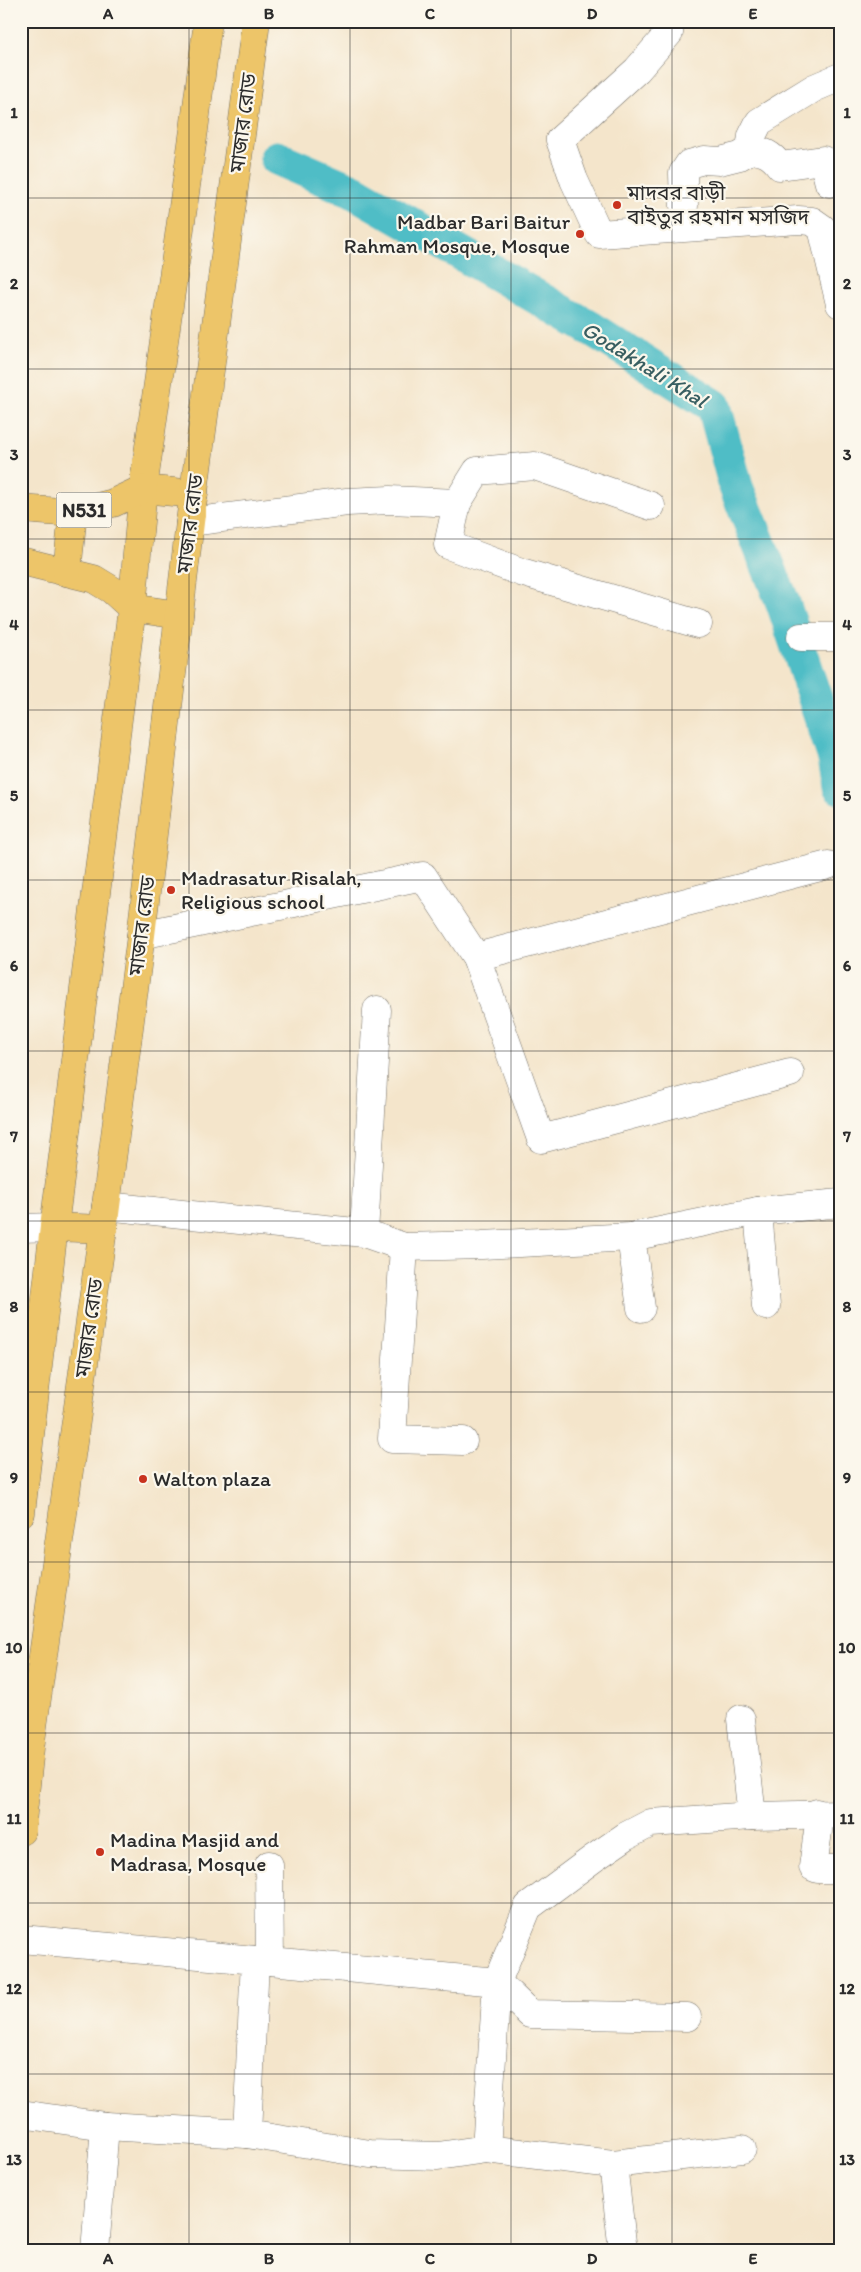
<svg xmlns="http://www.w3.org/2000/svg" width="861" height="2272" viewBox="0 0 861 2272" font-family="Itim,'Noto Sans Bengali',sans-serif">
	<rect width="100%" height="100%" fill="#fbf7ec"/>
	<filter id="ink" filterUnits="userSpaceOnUse"><feTurbulence type="fractalNoise" baseFrequency=".02" numOctaves="2"/><feDisplacementMap in="SourceGraphic" scale="10" xChannelSelector="R" yChannelSelector="G"/><feConvolveMatrix kernelMatrix="1 2 1 2 8 2 1 2 1" color-interpolation-filters="sRGB"/></filter>
	<filter id="wash" filterUnits="userSpaceOnUse"><feTurbulence type="fractalNoise" baseFrequency=".0096" numOctaves="4" result="noise"/><feDisplacementMap in="SourceGraphic" scale="20" xChannelSelector="R" yChannelSelector="G"/><feGaussianBlur stdDeviation="1.12" result="paint"/><feColorMatrix in="noise" values="0 0 0 0 0 0 0 0 0 0 0 0 0 0 0 0 0 1.4 0 .05"/><feComposite in="paint" operator="in"/></filter>
	<g filter="url(#wash)">
		<rect width="100%" height="100%" fill="#f4e5cb"/>
		<g fill="none" stroke-linecap="round" stroke-linejoin="round">
			<path stroke="#4fbdc6" stroke-width="35" d="M 277,158 L 353,191 L 592,329 L 714,406 L 736,487 L 783,603 L 835,758 L 840,787"/>
		</g>
	</g>
	<g filter="url(#ink)">
		<g fill="none" stroke-linecap="round" stroke-linejoin="round">
			<g stroke="#716c63" stroke-width="29">
				<g id="minor">
					<path d="M 670,21 L 669,33 L 637,70 L 560,140 L 574,180 L 599,234 L 798,220 L 812,221 L 822,228 L 840,304"/>
					<path d="M 750,150 C 764,151 771,154 780,166 L 823,160 L 829,183 L 840,181"/>
					<path d="M 684,206 L 683,173 L 689,164 L 704,160 L 720,161 L 740,156 L 750,150 L 752,136 L 759,122 L 814,88 L 840,77"/>
					<path d="M 457,503 L 448,545 L 521,572 L 698,624"/>
					<path d="M 190,522 L 347,502 L 390,500 L 457,503 L 477,471 L 535,466 L 651,506"/>
					<path d="M 801,637 L 840,637"/>
					<path d="M 141,935 L 423,876 L 476,957 L 541,1139 L 790,1073"/>
					<path d="M 476,957 L 828,865"/>
					<path d="M 106,1206 L 364,1233 L 404,1247 L 482,1245 L 631,1237 L 758,1211 L 840,1203"/>
					<path d="M 758,1211 L 766,1306"/>
					<path d="M 21,1228 L 54,1227"/>
					<path d="M 364,1233 L 377,1010"/>
					<path d="M 631,1237 L 641,1308"/>
					<path d="M 404,1247 L 392,1439 L 463,1441"/>
					<path d="M 741,1719 L 752,1816"/>
					<path d="M 817,1813 L 819,1824 L 813,1867 L 818,1869 L 840,1869"/>
					<path d="M 21,1939 L 255,1960 L 247,2134"/>
					<path d="M 255,1960 L 270,1961 L 269,1865"/>
					<path d="M 270,1961 L 497,1982 L 530,2014 L 687,2017"/>
					<path d="M 21,2114 L 105,2126 L 247,2134 L 370,2154 L 438,2156 L 486,2149 L 613,2164 L 742,2149"/>
					<path d="M 486,2149 L 497,1982 L 528,1907 L 594,1858 L 626,1836 L 651,1823 L 752,1816 L 840,1814"/>
					<path d="M 613,2164 L 623,2251"/>
					<path d="M 95,2251 L 105,2126"/>
				</g>
			</g>
			<g stroke="#716c63" stroke-width="29">
				<g id="major">
					<path d="M 143,489 L 194,494"/>
					<path d="M 132,608 L 179,615"/>
					<path d="M 54,1227 L 103,1229"/>
					<path d="M 21,1513 L 54,1227 L 132,608 L 143,489 L 194,130 L 208,21"/>
					<path d="M 21,1831 L 30,1748 L 103,1229 L 141,935 L 190,522 L 256,21"/>
				</g>
			</g>
			<g stroke="#716c63" stroke-width="29">
				<g id="highway">
					<path d="M 21,509 L 73,513 L 113,503 L 143,489"/>
					<path d="M 21,561 L 94,579 L 112,590 L 132,608"/>
					<path d="M 67,572 L 73,513"/>
				</g>
			</g>
			<use href="#minor" stroke="#fff" stroke-width="28"/>
			<use href="#major" stroke="#edc569" stroke-width="28"/>
			<use href="#highway" stroke="#edc569" stroke-width="28"/>
		</g>
	</g>
	<path fill="none" stroke="#2b2b2b" stroke-width="1" stroke-opacity="0.55" d="M 189,21 L 189,2251M 350,21 L 350,2251M 511,21 L 511,2251M 672,21 L 672,2251M 21,198 L 840,198M 21,369 L 840,369M 21,539 L 840,539M 21,710 L 840,710M 21,880 L 840,880M 21,1051 L 840,1051M 21,1221 L 840,1221M 21,1392 L 840,1392M 21,1562 L 840,1562M 21,1733 L 840,1733M 21,1903 L 840,1903M 21,2074 L 840,2074"/>
	<g fill="#c8321e" stroke="#fbf7ec" stroke-width="2">
		<circle cx="617" cy="205" r="5"/>
		<circle cx="580" cy="234" r="5"/>
		<circle cx="171" cy="890" r="5"/>
		<circle cx="143" cy="1479" r="5"/>
		<circle cx="100" cy="1852" r="5"/>
	</g>
	<g text-anchor="middle" stroke-width="4.5" stroke-linejoin="round" paint-order="stroke">
		<rect fill="#fbf7ec" stroke="#696865" stroke-width="1" x="56.5" y="492.5" width="55" height="35" rx="4"/>
		<g font-size="20" font-weight="bold" fill="#2b2b2b">
			<text x="84" y="517">N531</text>
		</g>
		<g font-size="21" fill="#2b2b2b" stroke="#fbf7ec">
			<text transform="translate(243 123) rotate(-83)" y="7">মাজার রোড</text>
			<text transform="translate(190 524) rotate(-83)" y="7">মাজার রোড</text>
			<text transform="translate(142 926) rotate(-83)" y="7">মাজার রোড</text>
			<text transform="translate(89 1328) rotate(-82)" y="7">মাজার রোড</text>
		</g>
		<g font-size="21" fill="#2b2b2b" stroke="#fbf7ec" text-anchor="start">
			<text x="627" y="200">মাদবর বাড়ী<tspan x="627" dy="24">বাইতুর রহমান মসজিদ</tspan></text>
			<text x="570" y="229" text-anchor="end">Madbar Bari Baitur<tspan x="570" dy="24">Rahman Mosque, Mosque</tspan></text>
			<text x="181" y="885">Madrasatur Risalah,<tspan x="181" dy="24">Religious school</tspan></text>
			<text x="153" y="1486">Walton plaza</text>
			<text x="110" y="1847">Madina Masjid and<tspan x="110" dy="24">Madrasa, Mosque</tspan></text>
		</g>
		<g font-size="22" font-style="italic" fill="#385e61" stroke="#fbf7ec">
			<text transform="translate(645 364) rotate(32)" y="8">Godakhali Khal</text>
		</g>
	</g>
	<rect width="861" height="2272" fill="none" stroke="#fbf7ec" stroke-width="55"/>
	<rect x="28" y="28" width="806" height="2216" fill="none" stroke="#2b2b2b" stroke-width="2"/>
	<g font-size="16" text-anchor="middle" font-weight="bold" fill="#2b2b2b">
		<text x="108" y="19">A</text>
		<text x="269" y="19">B</text>
		<text x="430" y="19">C</text>
		<text x="592" y="19">D</text>
		<text x="753" y="19">E</text>
		<text x="14" y="118">1</text>
		<text x="847" y="118">1</text>
		<text x="14" y="289">2</text>
		<text x="847" y="289">2</text>
		<text x="14" y="460">3</text>
		<text x="847" y="460">3</text>
		<text x="14" y="630">4</text>
		<text x="847" y="630">4</text>
		<text x="14" y="801">5</text>
		<text x="847" y="801">5</text>
		<text x="14" y="971">6</text>
		<text x="847" y="971">6</text>
		<text x="14" y="1142">7</text>
		<text x="847" y="1142">7</text>
		<text x="14" y="1312">8</text>
		<text x="847" y="1312">8</text>
		<text x="14" y="1483">9</text>
		<text x="847" y="1483">9</text>
		<text x="14" y="1653">10</text>
		<text x="847" y="1653">10</text>
		<text x="14" y="1824">11</text>
		<text x="847" y="1824">11</text>
		<text x="14" y="1994">12</text>
		<text x="847" y="1994">12</text>
		<text x="14" y="2165">13</text>
		<text x="847" y="2165">13</text>
		<text x="108" y="2264">A</text>
		<text x="269" y="2264">B</text>
		<text x="430" y="2264">C</text>
		<text x="592" y="2264">D</text>
		<text x="753" y="2264">E</text>
	</g>
</svg>
